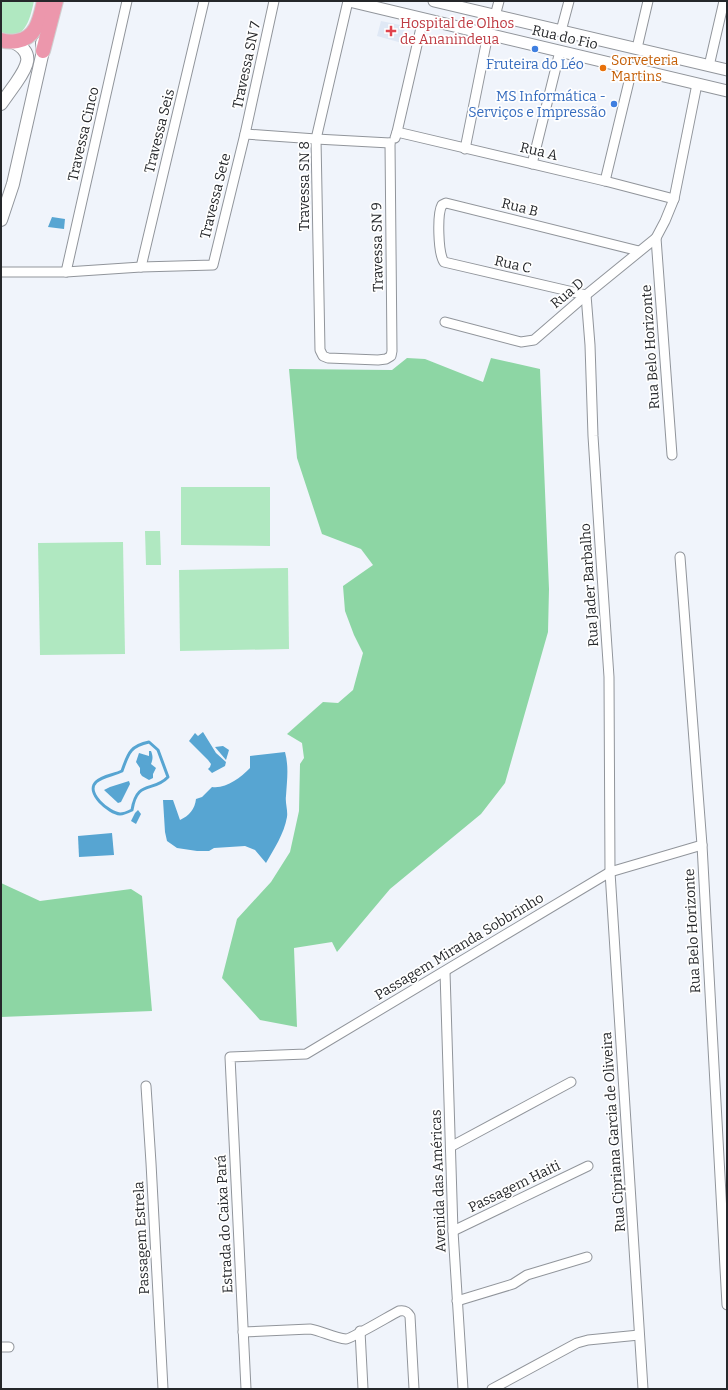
<svg xmlns="http://www.w3.org/2000/svg" width="728" height="1390" viewBox="0 0 728 1390" font-family="Bitter,serif">
	<rect width="100%" height="100%" fill="#f0f4fb"/>
	<path fill="#dfe8f5" d="M 381,21 L 405,26 L 402,43 L 377,36 Z"/>
	<g fill="#b0e8c1">
		<path d="M 2,1 L 34,1 C 30,19 25,43 1,32 Z"/>
		<path d="M 181,487 L 270,487 L 270,546 L 181,545 Z"/>
		<path d="M 145,531 L 160,531 L 161,565 L 146,565 Z"/>
		<path d="M 123,542 L 125,654 L 40,655 L 38,543 Z"/>
		<path d="M 288,568 L 289,649 L 180,651 L 179,570 Z"/>
	</g>
	<g fill="#8dd6a4">
		<path d="M 407,358 L 425,359 L 483,382 L 491,358 L 540,369 L 549,589 L 548,632 L 505,783 L 481,814 L 390,889 L 337,952 L 332,942 L 294,948 L 297,1027 L 260,1020 L 222,978 L 237,919 L 271,882 L 290,852 L 299,811 L 300,764 L 304,758 L 302,743 L 287,734 L 323,702 L 338,703 L 353,690 L 363,653 L 354,635 L 345,611 L 343,586 L 373,565 L 361,549 L 322,534 L 297,458 L 289,369 L 392,370 Z"/>
		<path d="M 1,883 L 40,901 L 131,889 L 142,896 L 152,1011 L 1,1017 Z"/>
	</g>
	<g fill="#57a5d2">
		<path d="M 52,217 L 65,219 L 64,229 L 48,227 Z"/>
		<path d="M 203,732 L 216,753 L 226,762 L 225,766 L 212,773 L 208,769 L 210,767 L 211,764 L 208,760 L 189,741 L 195,733 L 198,736 Z"/>
		<path d="M 223,746 L 229,750 L 226,760 L 215,747 Z"/>
		<path d="M 149,751 L 151,751 C 153,756 153,759 151,764 L 156,768 L 153,774 L 153,778 L 149,780 L 142,776 L 140,773 L 140,768 L 136,762 L 139,753 L 149,756 Z"/>
		<path d="M 285,752 C 289,767 287,780 286,796 C 285,803 288,810 287,817 C 284,834 274,849 266,863 L 255,850 L 245,846 L 214,848 L 209,851 L 197,851 L 177,848 L 167,841 L 165,832 L 163,800 L 173,800 L 180,820 C 189,816 195,809 196,799 L 202,797 L 212,787 C 226,789 240,778 250,768 L 250,756 Z"/>
		<path d="M 129,781 L 130,784 L 121,802 L 118,803 L 104,790 L 110,787 Z"/>
		<path d="M 138,810 L 141,814 L 136,824 L 131,821 L 135,813 Z"/>
		<path d="M 112,833 L 114,855 L 79,857 L 78,836 Z"/>
	</g>
	<g fill="none" stroke-linecap="round" stroke-linejoin="round">
		<path stroke="#57a5d2" stroke-width="3" d="M 149,742 L 158,750 L 168,777 C 153,793 137,779 132,810 C 128,812 124,814 120,814 C 109,813 85,793 96,782 C 102,776 114,775 122,771 C 128,755 129,746 149,742 Z"/>
		<g stroke="#91959b" stroke-width="11">
			<g id="minor">
				<path d="M 348,1 L 316,139 L 320,350 L 323,356 L 328,358 L 378,360 L 386,359 L 391,356 L 392,351 L 390,143"/>
				<path d="M 495,16 L 499,1"/>
				<path d="M 561,31 L 569,1"/>
				<path d="M 637,48 L 648,1"/>
				<path d="M 709,66 L 724,1"/>
				<path d="M 397,132 L 605,181 L 674,199"/>
				<path d="M 245,134 L 316,139 L 390,143"/>
				<path d="M 395,138 L 397,132 L 423,19"/>
				<path d="M 465,149 L 488,34"/>
				<path d="M 532,164 L 560,51"/>
				<path d="M 605,181 L 632,69"/>
				<path d="M 656,238 L 672,455"/>
				<path d="M 639,251 L 446,203 L 442,205 C 437,214 438,253 444,262 L 586,295 L 590,345 L 593,436 L 600,545 L 609,677 L 610,872 L 643,1389"/>
				<path d="M 141,267 L 204,1"/>
				<path d="M 1,272 L 66,272 L 141,267 L 213,265 L 245,134 L 274,1"/>
				<path d="M 66,272 L 127,1"/>
				<path d="M 445,322 L 521,342 L 534,340 L 586,295 L 656,238 L 665,221 L 674,199 L 697,84"/>
				<path d="M 680,557 L 702,845 L 727,1305"/>
				<path d="M 445,972 L 453,1231 L 463,1389"/>
				<path d="M 146,1086 L 151,1163 L 163,1389"/>
				<path d="M 452,1146 L 571,1082"/>
				<path d="M 453,1231 L 588,1166"/>
				<path d="M 457,1301 L 513,1284 L 527,1275 L 587,1257"/>
				<path d="M 360,1331 L 363,1389"/>
				<path d="M 243,1332 L 310,1329 C 322,1331 334,1338 346,1339 C 351,1339 391,1315 399,1311 C 404,1310 407,1311 410,1316 L 414,1389"/>
				<path d="M 1,1347 L 9,1347"/>
				<path d="M 246,1389 L 230,1057 L 306,1054 L 610,872 L 702,845"/>
				<path d="M 492,1389 L 577,1343 L 588,1340 L 639,1335"/>
			</g>
		</g>
		<g stroke="#91959b" stroke-width="13">
			<g id="tertiary">
				<path d="M 349,1 L 727,91"/>
				<path d="M 434,1 L 727,70"/>
			</g>
		</g>
		<g stroke="#91959b" stroke-width="14">
			<g id="secondary">
				<path d="M 1,104 C 6,97 11,90 16,83 C 27,67 36,53 13,42"/>
				<path d="M 1,220 L 13,184 L 43,51 L 42,43"/>
			</g>
		</g>
		<g stroke="#cfcfd0" stroke-width="16">
			<g id="primary">
				<path d="M 1,40 C 6,42 11,42 17,41 C 37,38 40,18 44,1"/>
				<path d="M 43,51 L 56,1"/>
			</g>
		</g>
		<use href="#minor" stroke="#fff" stroke-width="9"/>
		<use href="#tertiary" stroke="#fff" stroke-width="11"/>
		<use href="#secondary" stroke="#fff" stroke-width="12"/>
		<use href="#primary" stroke="#ec97ac" stroke-width="14"/>
	</g>
	<path fill="#e0444e" stroke="#fff" stroke-width="1.5" d="M389 25h4v4h4v4h-4v4h-4v-4h-4v-4h4z"/>
	<g fill="#3f7fe0" stroke="#fff" stroke-width="1.5">
		<circle cx="535" cy="49" r="4"/>
		<circle cx="614" cy="104" r="4"/>
	</g>
	<circle fill="#e8710a" stroke="#fff" stroke-width="1.5" cx="603" cy="68" r="4"/>
	<g text-anchor="middle" stroke-width="3.5" stroke-linejoin="round" paint-order="stroke">
		<g font-size="14" fill="#be3a42" stroke="#fff" text-anchor="start">
			<text x="400" y="28">Hospital de Olhos<tspan x="400" dy="16">de Ananindeua</tspan></text>
		</g>
		<g font-size="14" fill="#25272a" stroke="#fff">
			<text transform="translate(565 37) rotate(13)" y="5">Rua do Fio</text>
			<text transform="translate(246 65) rotate(-78)" y="5">Travessa SN 7</text>
			<text transform="translate(159 131) rotate(-76)" y="5">Travessa Seis</text>
			<text transform="translate(83 134) rotate(-77)" y="5">Travessa Cinco</text>
			<text transform="translate(539 151) rotate(13)" y="5">Rua A</text>
			<text transform="translate(304 186) rotate(-90)" y="5">Travessa SN 8</text>
			<text transform="translate(215 196) rotate(-76)" y="5">Travessa Sete</text>
			<text transform="translate(520 207) rotate(14)" y="5">Rua B</text>
			<text transform="translate(377 247) rotate(-91)" y="5">Travessa SN 9</text>
			<text transform="translate(513 264) rotate(13)" y="5">Rua C</text>
			<text transform="translate(567 293) rotate(-40)" y="5">Rua D</text>
			<text transform="translate(650 347) rotate(-94)" y="5">Rua Belo Horizonte</text>
			<text transform="translate(589 585) rotate(-94)" y="5">Rua Jader Barbalho</text>
			<text transform="translate(692 931) rotate(-93)" y="5">Rua Belo Horizonte</text>
			<text transform="translate(459 946) rotate(-31)" y="5">Passagem Miranda Sobbrinho</text>
			<text transform="translate(613 1132) rotate(-94)" y="5">Rua Cipriana Garcia de Oliveira</text>
			<text transform="translate(438 1181) rotate(-92)" y="5">Avenida das Américas</text>
			<text transform="translate(514 1186) rotate(-26)" y="5">Passagem Haiti</text>
			<text transform="translate(224 1224) rotate(-93)" y="5">Estrada do Caixa Pará</text>
			<text transform="translate(141 1238) rotate(-93)" y="5">Passagem Estrela</text>
		</g>
		<g font-size="14" fill="#c56008" stroke="#fff" text-anchor="start">
			<text x="611" y="65">Sorveteria<tspan x="611" dy="16">Martins</tspan></text>
		</g>
		<g font-size="14" fill="#366cbe" stroke="#fff">
			<text x="535" y="69">Fruteira do Léo</text>
			<text x="606" y="101" text-anchor="end">MS Informática -<tspan x="606" dy="16">Serviços e Impressão</tspan></text>
		</g>
	</g>
	<rect width="728" height="1390" fill="none" stroke="#25272a" stroke-width="4"/>
</svg>
